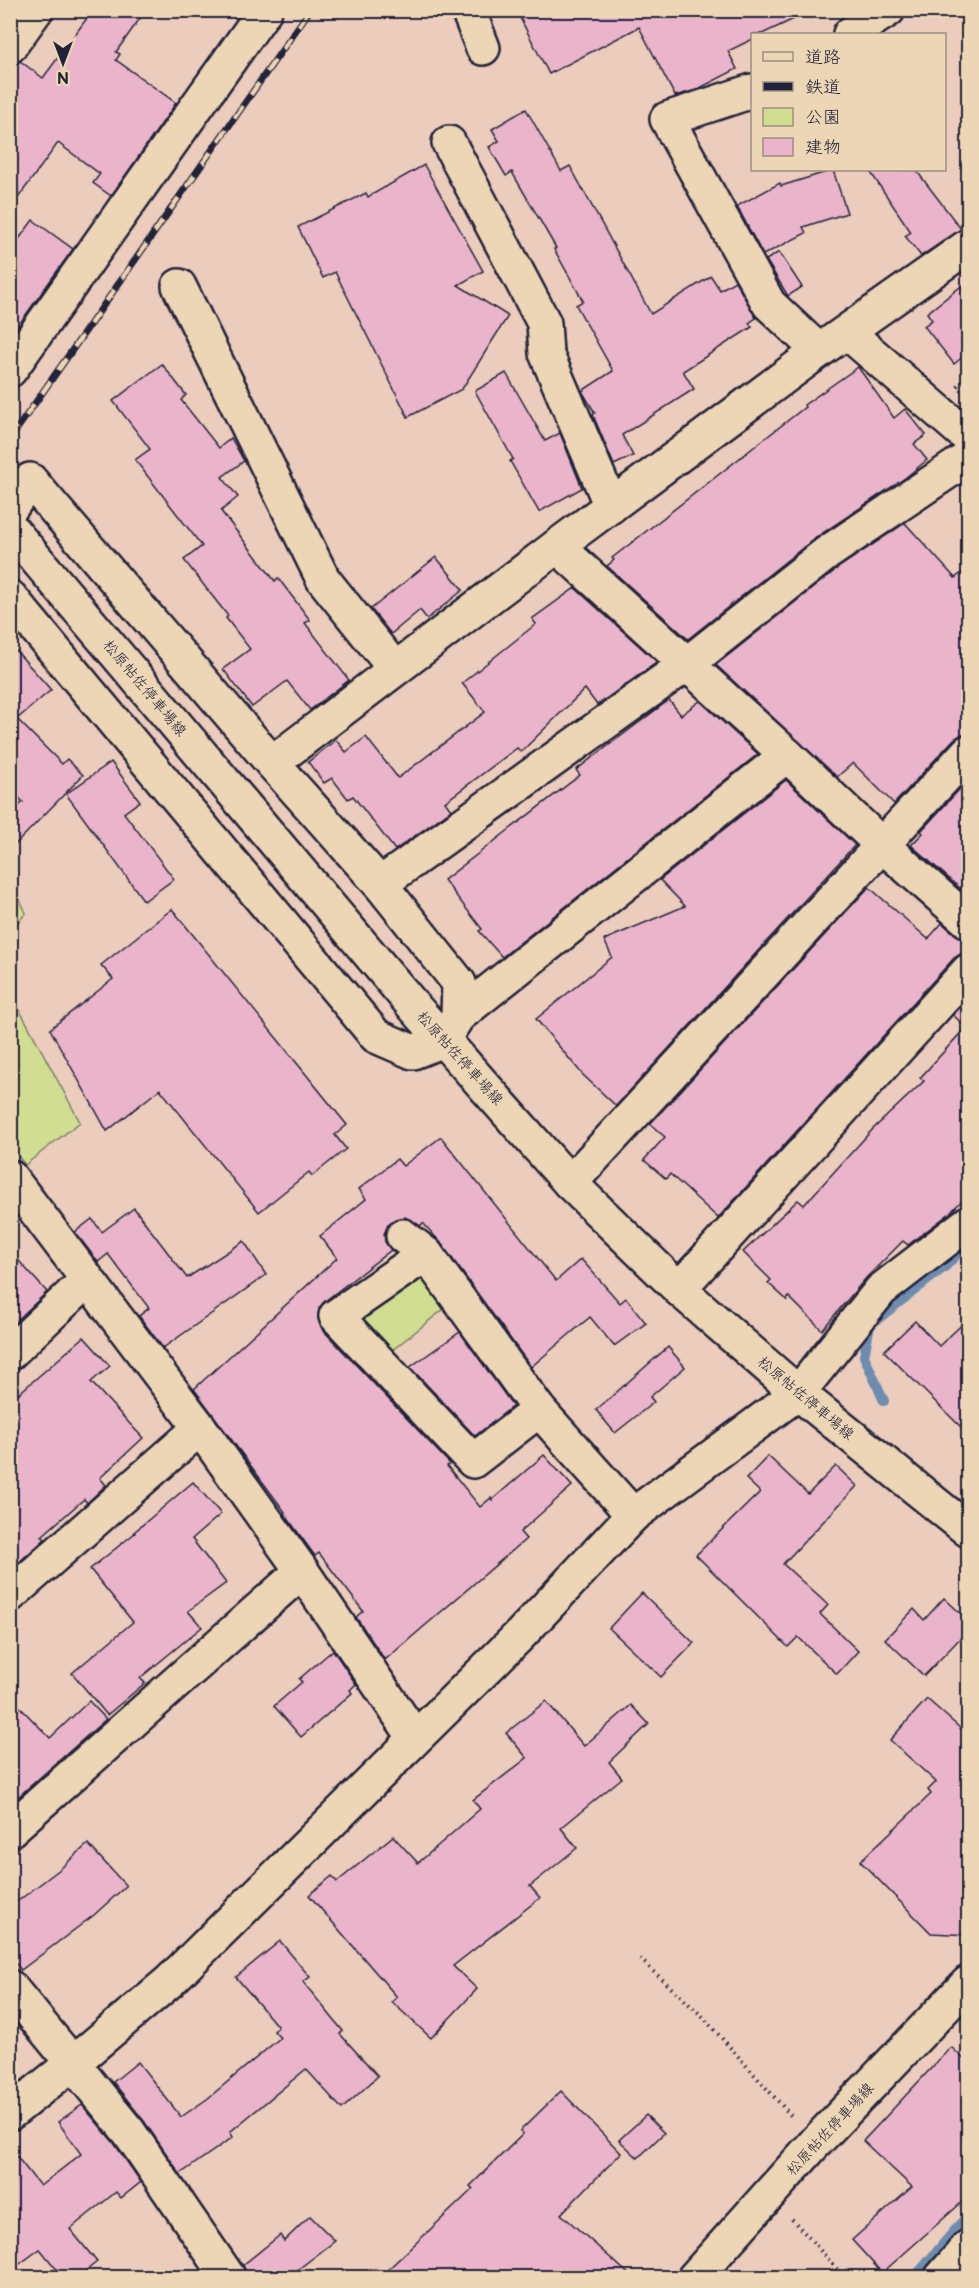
<svg xmlns="http://www.w3.org/2000/svg" width="979" height="2288" viewBox="0 0 979 2288" font-family="'Balsamiq Sans','Klee One',sans-serif">
	<rect width="100%" height="100%" fill="#ecccbc"/>
	<filter id="ink" filterUnits="userSpaceOnUse"><feTurbulence type="fractalNoise" baseFrequency=".0167" numOctaves="2"/><feDisplacementMap in="SourceGraphic" scale="12" xChannelSelector="R" yChannelSelector="G"/><feConvolveMatrix kernelMatrix="1 2 1 2 8 2 1 2 1" color-interpolation-filters="sRGB"/></filter>
	<g filter="url(#ink)">
		<g fill="#d1dd90" stroke="#7a8066" stroke-width="1.5">
			<path d="M 15,889 L 26,913 L 11,930 L 11,893 Z"/>
			<path d="M 10,992 L 80,1122 L 25,1165 L 11,1147 Z"/>
			<path d="M 429,1274 L 450,1304 L 386,1355 L 359,1328 L 358,1312 L 406,1276 Z"/>
		</g>
		<g fill="none" stroke-linecap="round" stroke-linejoin="round">
			<g stroke="#6e8cb0" stroke-width="10">
				<path d="M 884,1401 L 864,1356 L 870,1325 L 947,1265 L 968,1242"/>
				<path d="M 914,2278 L 968,2215"/>
			</g>
		</g>
		<g fill="#eab4cb" stroke="#22223b" stroke-width="1.5">
			<path d="M 93,10 L 146,10 L 116,52 L 120,54 L 116,60 L 176,103 L 111,196 L 93,183 L 100,174 L 58,143 L 10,209 L 10,64 L 20,61 L 43,78 Z"/>
			<path d="M 516,10 L 813,10 L 762,34 L 753,34 L 753,39 L 728,51 L 737,69 L 696,90 L 675,96 L 639,27 L 549,74 Z"/>
			<path d="M 526,109 L 561,171 L 570,166 L 651,314 L 711,276 L 720,290 L 735,281 L 756,318 L 749,323 L 752,327 L 683,371 L 694,389 L 622,435 L 633,456 L 614,465 L 593,415 L 595,413 L 582,391 L 613,371 L 576,305 L 583,301 L 554,249 L 556,248 L 512,172 L 506,176 L 489,147 L 499,141 L 492,129 Z"/>
			<path d="M 424,165 L 483,271 L 458,285 L 508,316 L 462,389 L 408,417 L 335,272 L 323,278 L 298,227 L 366,193 L 368,197 Z"/>
			<path d="M 833,170 L 847,213 L 803,227 L 806,233 L 763,255 L 737,206 L 780,183 L 781,186 Z"/>
			<path d="M 869,170 L 916,170 L 961,229 L 921,256 L 905,236 L 911,232 Z"/>
			<path d="M 33,220 L 73,249 L 10,337 L 10,251 Z"/>
			<path d="M 779,252 L 802,287 L 788,296 L 766,260 Z"/>
			<path d="M 969,280 L 969,352 L 954,364 L 924,326 L 932,320 L 927,313 Z"/>
			<path d="M 162,364 L 186,395 L 181,400 L 219,448 L 231,438 L 244,461 L 222,477 L 238,497 L 221,511 L 275,581 L 278,578 L 310,620 L 305,623 L 349,680 L 310,710 L 287,681 L 252,707 L 223,669 L 250,649 L 226,618 L 228,616 L 184,560 L 202,546 L 135,460 L 150,449 L 113,401 Z"/>
			<path d="M 858,367 L 894,418 L 905,409 L 926,435 L 914,444 L 927,460 L 905,478 L 815,538 L 688,639 L 607,566 L 614,560 L 612,558 L 805,407 L 804,405 Z"/>
			<path d="M 506,373 L 545,441 L 560,433 L 582,488 L 539,512 L 510,461 L 513,459 L 475,391 Z"/>
			<path d="M 905,523 L 955,578 L 969,567 L 969,734 L 962,734 L 954,739 L 894,804 L 853,763 L 837,777 L 716,665 L 838,568 Z"/>
			<path d="M 436,557 L 463,590 L 427,619 L 420,610 L 391,634 L 371,609 Z"/>
			<path d="M 575,588 L 657,662 L 597,705 L 585,689 L 521,752 L 517,748 L 445,802 L 451,810 L 395,850 L 353,796 L 348,799 L 332,778 L 324,783 L 308,762 L 336,740 L 346,752 L 366,737 L 398,778 L 485,712 L 462,683 L 536,624 L 532,619 Z"/>
			<path d="M 10,644 L 51,690 L 17,719 L 62,764 L 67,759 L 83,775 L 10,850 L 10,814 L 23,802 L 10,789 Z"/>
			<path d="M 669,700 L 681,715 L 700,701 L 758,754 L 502,957 L 479,931 L 482,929 L 444,880 L 580,775 L 576,770 Z"/>
			<path d="M 111,762 L 140,801 L 124,813 L 174,879 L 144,901 L 66,794 Z"/>
			<path d="M 969,779 L 969,896 L 911,845 L 923,833 L 921,831 Z"/>
			<path d="M 786,780 L 855,845 L 616,1106 L 583,1075 L 536,1019 L 612,957 L 604,940 L 685,906 L 660,880 Z"/>
			<path d="M 869,887 L 928,939 L 942,923 L 956,935 L 969,939 L 969,953 L 962,953 L 954,958 L 718,1218 L 670,1174 L 666,1179 L 644,1160 L 665,1137 L 650,1124 Z"/>
			<path d="M 172,909 L 347,1125 L 335,1135 L 346,1149 L 312,1176 L 309,1172 L 259,1212 L 160,1089 L 107,1131 L 50,1029 L 113,979 L 101,965 Z"/>
			<path d="M 969,998 L 969,1193 L 950,1213 L 908,1245 L 903,1241 L 866,1278 L 822,1330 L 789,1297 L 787,1300 L 768,1283 L 771,1280 L 743,1252 L 798,1200 L 804,1205 L 872,1130 L 924,1081 L 920,1078 L 966,1027 L 953,1015 Z"/>
			<path d="M 441,1137 L 556,1281 L 581,1259 L 620,1303 L 626,1298 L 646,1323 L 614,1346 L 590,1317 L 531,1367 L 441,1243 L 423,1223 L 420,1226 L 405,1217 L 395,1219 L 388,1225 L 384,1234 L 385,1242 L 391,1250 L 325,1301 L 319,1308 L 318,1319 L 322,1329 L 450,1464 L 447,1466 L 480,1507 L 491,1498 L 492,1500 L 544,1455 L 572,1486 L 520,1532 L 526,1539 L 385,1660 L 356,1617 L 363,1611 L 319,1553 L 315,1556 L 284,1513 L 285,1512 L 194,1389 L 337,1258 L 320,1236 L 366,1199 L 359,1189 L 397,1159 L 403,1166 Z"/>
			<path d="M 134,1208 L 187,1278 L 244,1241 L 266,1275 L 163,1348 L 139,1316 L 149,1308 L 108,1254 L 98,1262 L 75,1232 L 92,1219 L 102,1232 Z"/>
			<path d="M 10,1251 L 47,1292 L 10,1327 Z"/>
			<path d="M 969,1318 L 969,1435 L 884,1351 L 915,1321 L 939,1346 Z"/>
			<path d="M 460,1332 L 513,1406 L 475,1436 L 410,1367 Z"/>
			<path d="M 84,1337 L 110,1366 L 91,1382 L 143,1438 L 100,1478 L 106,1485 L 87,1503 L 84,1499 L 42,1536 L 45,1539 L 10,1570 L 10,1401 Z"/>
			<path d="M 668,1347 L 685,1367 L 650,1397 L 654,1402 L 615,1433 L 596,1410 Z"/>
			<path d="M 768,1456 L 808,1494 L 836,1466 L 857,1486 L 783,1564 L 828,1605 L 820,1614 L 858,1651 L 837,1674 L 798,1637 L 788,1647 L 696,1555 L 760,1492 L 746,1479 Z"/>
			<path d="M 193,1482 L 221,1514 L 192,1539 L 226,1583 L 188,1611 L 202,1627 L 140,1678 L 145,1683 L 107,1715 L 72,1673 L 133,1622 L 90,1569 L 135,1533 L 134,1532 Z"/>
			<path d="M 642,1593 L 694,1643 L 661,1677 L 609,1628 Z"/>
			<path d="M 944,1598 L 969,1621 L 969,1629 L 924,1676 L 885,1639 L 914,1609 L 924,1620 Z"/>
			<path d="M 333,1650 L 356,1684 L 350,1690 L 352,1693 L 301,1737 L 274,1706 L 302,1682 L 299,1679 Z"/>
			<path d="M 10,1697 L 50,1738 L 89,1701 L 106,1719 L 10,1804 Z"/>
			<path d="M 927,1699 L 969,1736 L 969,1935 L 931,1933 L 860,1861 L 931,1794 L 928,1790 L 936,1782 L 890,1740 Z"/>
			<path d="M 546,1701 L 584,1746 L 631,1705 L 649,1724 L 609,1762 L 622,1778 L 561,1828 L 577,1848 L 530,1886 L 540,1898 L 453,1966 L 477,1989 L 431,2038 L 392,2002 L 397,1997 L 309,1895 L 332,1876 L 337,1882 L 393,1836 L 418,1863 L 480,1809 L 473,1800 L 527,1758 L 506,1733 Z"/>
			<path d="M 88,1844 L 126,1886 L 94,1915 L 21,1970 L 10,1957 L 10,1907 L 60,1869 Z"/>
			<path d="M 280,1941 L 310,1977 L 303,1982 L 343,2031 L 340,2034 L 378,2076 L 342,2109 L 306,2069 L 230,2132 L 233,2137 L 180,2174 L 144,2121 L 113,2082 L 138,2062 L 181,2117 L 207,2099 L 280,2038 L 274,2031 L 278,2027 L 236,1977 Z"/>
			<path d="M 951,2047 L 969,2064 L 969,2196 L 882,2273 L 852,2240 L 912,2187 L 863,2141 Z"/>
			<path d="M 561,2091 L 621,2153 L 561,2214 L 632,2277 L 380,2277 L 473,2189 L 470,2186 L 523,2134 L 520,2131 Z"/>
			<path d="M 82,2105 L 114,2143 L 141,2182 L 121,2198 L 116,2192 L 70,2229 L 97,2262 L 78,2277 L 63,2277 L 40,2249 L 10,2271 L 10,2148 L 40,2186 L 81,2154 L 58,2122 Z"/>
			<path d="M 646,2115 L 664,2133 L 638,2158 L 619,2140 Z"/>
			<path d="M 310,2216 L 335,2241 L 288,2277 L 248,2277 L 243,2265 L 280,2235 L 284,2241 Z"/>
		</g>
		<g fill="none" stroke-linecap="round" stroke-linejoin="round">
			<g stroke="#22223b" stroke-width="38">
				<g id="minor">
					<path d="M 468,10 L 483,48"/>
					<path d="M 850,34 L 888,10"/>
					<path d="M 10,46 L 36,10"/>
					<path d="M 752,91 L 667,119 L 769,304 L 819,351"/>
					<path d="M 449,143 L 544,323 L 546,353 L 611,506"/>
					<path d="M 179,286 L 323,579 L 395,669"/>
					<path d="M 847,332 L 968,437"/>
					<path d="M 10,370 L 265,10"/>
					<path d="M 10,509 L 30,480 L 272,763 L 380,884 L 459,983 L 458,1016 L 443,1040 L 413,1052 L 376,1036 L 10,597"/>
					<path d="M 557,546 L 787,755 L 883,846 L 968,921"/>
					<path d="M 272,763 L 557,546 L 819,351 L 968,246"/>
					<path d="M 380,884 L 687,664 L 827,553 L 968,458"/>
					<path d="M 458,1016 L 787,755"/>
					<path d="M 10,1177 L 200,1428 L 302,1571 L 415,1738"/>
					<path d="M 570,1183 L 968,752"/>
					<path d="M 403,1236 L 426,1254 L 539,1410 L 633,1515"/>
					<path d="M 426,1254 L 336,1316 L 473,1461 L 539,1410"/>
					<path d="M 679,1289 L 968,971"/>
					<path d="M 10,1353 L 87,1280"/>
					<path d="M 798,1393 L 881,1290 L 968,1223"/>
					<path d="M 10,1595 L 200,1428"/>
					<path d="M 10,1830 L 302,1571"/>
					<path d="M 10,1987 L 129,2132 L 229,2278"/>
					<path d="M 941,2278 L 968,2247"/>
				</g>
			</g>
			<g stroke="#22223b" stroke-width="38">
				<path id="tertiary" d="M 10,2113 L 73,2063 L 170,1981 L 520,1635 L 633,1515 L 798,1393"/>
			</g>
			<g stroke="#22223b" stroke-width="38">
				<g id="secondary">
					<path d="M 10,528 L 416,1009 L 570,1183 L 679,1289 L 798,1393 L 968,1530"/>
					<path d="M 694,2278 L 815,2143 L 968,1983"/>
				</g>
			</g>
			<g stroke="#22223b" stroke-width="4" stroke-dasharray="1.5 4.5" stroke-linecap="butt">
				<path d="M 957,386 L 968,377"/>
				<path d="M 640,1959 L 702,2016 L 793,2118"/>
				<path d="M 792,2219 L 845,2278"/>
			</g>
			<use href="#minor" stroke="#edd6b5" stroke-width="33"/>
			<use href="#tertiary" stroke="#edd6b5" stroke-width="33"/>
			<use href="#secondary" stroke="#edd6b5" stroke-width="33"/>
			<g stroke="#22223b" stroke-width="7">
				<path id="rail" d="M 10,439 L 310,10"/>
			</g>
			<use href="#rail" stroke="#edd6b5" stroke-width="4.5" stroke-dasharray="14" stroke-linecap="butt"/>
		</g>
	</g>
	<g text-anchor="middle" stroke-width="4.5" stroke-linejoin="round" paint-order="stroke">
		<g font-size="15" fill="#22223b" stroke="#edd6b5">
			<text transform="translate(145 688) rotate(50)" y="5">松原帖佐停車場線</text>
			<text transform="translate(460 1058) rotate(48)" y="5">松原帖佐停車場線</text>
			<text transform="translate(806 1398) rotate(40)" y="5">松原帖佐停車場線</text>
			<text transform="translate(830 2129) rotate(-47)" y="5">松原帖佐停車場線</text>
		</g>
	</g>
	<rect width="979" height="2288" fill="none" stroke="#edd6b5" stroke-width="36"/>
	<rect x="18" y="18" width="943" height="2252" fill="none" stroke="#22223b" stroke-width="2" filter="url(#ink)"/>
	<rect x="751" y="33" width="195" height="138" fill="#edd6b5" stroke="#9c8e84" stroke-width="1.5"/>
	<rect x="763" y="52" width="30" height="9" fill="#edd6b5" stroke="#9c8e84" stroke-width="1.5"/>
	<text x="805" y="63" font-size="18" fill="#22223b">道路</text>
	<rect x="763" y="82" width="30" height="9" fill="#22223b" stroke="#9c8e84" stroke-width="1.5"/>
	<text x="805" y="93" font-size="18" fill="#22223b">鉄道</text>
	<rect x="763" y="108" width="30" height="18" fill="#d1dd90" stroke="#9c8e84" stroke-width="1.5"/>
	<text x="805" y="123" font-size="18" fill="#22223b">公園</text>
	<rect x="763" y="138" width="30" height="18" fill="#eab4cb" stroke="#9c8e84" stroke-width="1.5"/>
	<text x="805" y="153" font-size="18" fill="#22223b">建物</text>
	<g transform="translate(63 63) rotate(180)" stroke="#edd6b5" stroke-width="4.5" paint-order="stroke">
	<path d="M0-4.5L10 22L0 15L-10 22Z" fill="#22223b"/>
	<text y="-9" font-size="16" font-weight="bold" text-anchor="middle" fill="#22223b">N</text>
	</g>
</svg>
